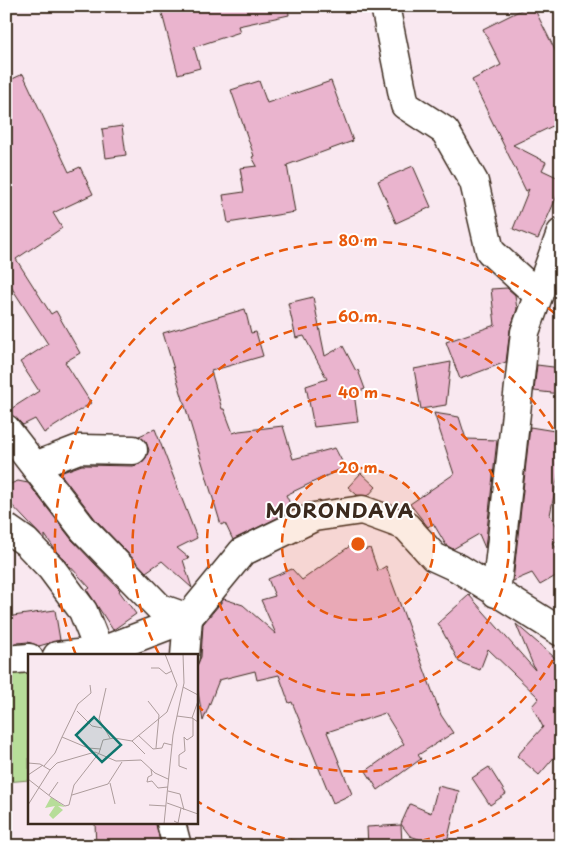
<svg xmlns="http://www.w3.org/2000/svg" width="567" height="852" viewBox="0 0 567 852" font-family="'Playpen Sans',sans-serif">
	<rect width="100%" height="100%" fill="#f9e8f0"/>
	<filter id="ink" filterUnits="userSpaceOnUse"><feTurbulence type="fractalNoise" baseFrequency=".02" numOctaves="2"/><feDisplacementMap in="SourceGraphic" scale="10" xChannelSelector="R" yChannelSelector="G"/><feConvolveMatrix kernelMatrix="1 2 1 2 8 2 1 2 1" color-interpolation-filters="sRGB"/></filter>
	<g filter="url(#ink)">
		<path fill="#b7dd99" stroke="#79845c" d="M 29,663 L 29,780 L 6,782 L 6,668 Z"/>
		<g fill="#eab4ce" stroke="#3b2a1e">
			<path d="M 160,6 L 288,6 L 289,15 L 238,26 L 240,32 L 194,47 L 200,68 L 178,74 Z"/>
			<path d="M 529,6 L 533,6 L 561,62 L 561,122 L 513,145 L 546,162 L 542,170 L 561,179 L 561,187 L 538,239 L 513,229 L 529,189 L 526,191 L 472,80 L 501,65 L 483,29 Z"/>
			<path d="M 23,74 L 69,172 L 80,167 L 93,194 L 53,213 L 62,228 L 16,259 L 51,314 L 56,311 L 80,353 L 65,362 L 91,403 L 44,433 L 35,419 L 23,425 L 12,415 L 6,414 L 6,412 L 39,391 L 20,362 L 48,344 L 6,279 L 6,82 Z"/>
			<path d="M 259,81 L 267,103 L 331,81 L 353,141 L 287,165 L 295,212 L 228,223 L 223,195 L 244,192 L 240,168 L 257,166 L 252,157 L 254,156 L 231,90 Z"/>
			<path d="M 122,126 L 126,155 L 106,158 L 102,129 Z"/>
			<path d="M 413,166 L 431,207 L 396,223 L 378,181 Z"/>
			<path d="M 507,288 L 515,295 L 517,309 L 510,330 L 506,362 L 460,379 L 446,342 L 495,325 L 491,289 Z"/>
			<path d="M 313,297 L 325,356 L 343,346 L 356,371 L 358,370 L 365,389 L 354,393 L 358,422 L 314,427 L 306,386 L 327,379 L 304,336 L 296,338 L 288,303 Z"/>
			<path d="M 245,309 L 251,333 L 256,332 L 263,356 L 211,371 L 222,409 L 224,409 L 233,433 L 239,431 L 283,426 L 293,459 L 335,448 L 345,467 L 286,495 L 293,510 L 233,540 L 225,523 L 221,525 L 163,333 Z"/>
			<path d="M 451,362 L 446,405 L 421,409 L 414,369 Z"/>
			<path d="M 537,365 L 561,368 L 561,394 L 534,391 Z"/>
			<path d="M 434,413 L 459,417 L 466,439 L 497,440 L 485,548 L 479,534 L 453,549 L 446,545 L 433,523 L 428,527 L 410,504 L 454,474 Z"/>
			<path d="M 530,427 L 561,432 L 561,460 L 550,515 L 561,533 L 561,538 L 553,543 L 561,555 L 561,573 L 540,585 L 532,573 L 513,581 Z"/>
			<path d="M 155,429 L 197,538 L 177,548 L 189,558 L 183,560 L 192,588 L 162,561 L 146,572 L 96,520 L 60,473 L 82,465 L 133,466 L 140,464 L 146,458 L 149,450 L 146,442 L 139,436 Z"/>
			<path d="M 361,473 L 376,487 L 368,496 L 357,495 L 348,487 Z"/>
			<path d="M 18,481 L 28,483 L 72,540 L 120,590 L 119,591 L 136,614 L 113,630 L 87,590 L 90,588 L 56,551 L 45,535 L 45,540 L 7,500 L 10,484 Z"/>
			<path d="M 357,541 L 360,551 L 370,548 L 378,571 L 386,566 L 441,715 L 453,733 L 418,755 L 421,759 L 378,790 L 366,771 L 404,744 L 385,713 L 327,732 L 352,794 L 333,803 L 292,702 L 289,703 L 279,675 L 257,680 L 255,671 L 219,680 L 203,721 L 196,681 L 196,666 L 201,657 L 203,624 L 224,599 L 243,605 L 276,634 L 261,600 L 275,596 L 268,579 L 292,569 L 302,580 Z"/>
			<path d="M 469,595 L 535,670 L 516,624 L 561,663 L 561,761 L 557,754 L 539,775 L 517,756 L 543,727 L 532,706 L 539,698 L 488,649 L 480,670 L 459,662 L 438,623 Z"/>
			<path d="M 55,610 L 60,640 L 39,646 L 28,642 L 6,644 L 6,617 Z"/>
			<path d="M 489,767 L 506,794 L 490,805 L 472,778 Z"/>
			<path d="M 438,786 L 459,791 L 446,846 L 439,846 L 410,836 L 401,824 L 410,804 L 431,813 Z"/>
			<path d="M 95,823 L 156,823 L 161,846 L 96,846 Z"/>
			<path d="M 401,825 L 402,844 L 368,846 L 367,827 Z"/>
		</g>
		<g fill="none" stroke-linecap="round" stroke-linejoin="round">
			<g stroke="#3b2a1e" stroke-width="31">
				<g id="minor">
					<path d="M 385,6 L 405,105 L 445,131 L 474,182 L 490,251 L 538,295"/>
					<path d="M 6,429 L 84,530 L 160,608 L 188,618"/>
					<path d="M 35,466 L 79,449 L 133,450"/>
					<path d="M 6,528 L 26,542 L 51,568 L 83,611 L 101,656"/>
					<path d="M 496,593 L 525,332 L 561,233"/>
					<path d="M 57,656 L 99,652 L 188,618 L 242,552 L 314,517 L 362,510 L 406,526 L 434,557 L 458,568 L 561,632"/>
					<path d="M 185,656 L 188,618"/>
					<path d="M 6,660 L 29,658"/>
					<path d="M 171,823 L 177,846"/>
				</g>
			</g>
			<use href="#minor" stroke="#fff" stroke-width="28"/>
		</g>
	</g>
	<circle cx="358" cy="544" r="76" fill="#e8590c" fill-opacity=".12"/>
	<g fill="none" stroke="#e8590c" stroke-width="2.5" stroke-dasharray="9 6">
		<circle cx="358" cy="544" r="76"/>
		<circle cx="358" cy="544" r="151"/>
		<path d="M560 647A227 227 0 0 1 197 705M159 654A227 227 0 1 1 560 441"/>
		<path d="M561 769A303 303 0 0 1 387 846M329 846A303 303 0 0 1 197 801M76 655A303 303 0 0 1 561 319"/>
	</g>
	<g text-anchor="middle" stroke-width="4" stroke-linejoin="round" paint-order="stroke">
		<g font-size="20" font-weight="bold" letter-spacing="1" fill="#3b2a1e" stroke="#fff">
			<text x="340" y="518">MORONDAVA</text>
		</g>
	</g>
	<g transform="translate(28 654)">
		<rect width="170" height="170" fill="#f9e8f0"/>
		<path d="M 23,143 L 37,153 L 30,152 L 35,156 L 25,165 L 21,161 L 27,152 L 17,154 Z" fill="#b7dd99"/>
		<path fill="none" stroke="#ad9c9c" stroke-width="1" d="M 123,14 L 131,14 L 138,20 L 144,17M 155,33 L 170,41M 78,34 L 71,65 L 82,84M 120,47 L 131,61 L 128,94M 49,57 L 64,72 L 74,74M 149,62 L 164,64 L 170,68M 164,64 L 170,47M 110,81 L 125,95 L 134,94 L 136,89 L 144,91M 34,83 L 50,50 L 63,39 L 62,31M 104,87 L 117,100M 0,109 L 12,110 L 22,116 L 29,109 L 67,98 L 88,107 L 113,106 L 127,119 L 140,125M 16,112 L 27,99 L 34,83 L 60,94 L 73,95M 123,115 L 124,121 L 120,123 L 119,128 L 124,127 L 130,134 L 140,133M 159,115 L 151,112 L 151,101 L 157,97 L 156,83 L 159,86 L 165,82 L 165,64M 0,121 L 15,111M 0,125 L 23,143 L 37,152 L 41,151 L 46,131 L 71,99 L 75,86 L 86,84 L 104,87 L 139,58 L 149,31 L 137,0M 82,129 L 87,150M 140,137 L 152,140 L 156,156M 21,141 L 30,128M 44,141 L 80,130 L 94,108M 139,149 L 170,160M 0,151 L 22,116M 121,151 L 138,152M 146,167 L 150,169 L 153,154M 136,170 L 145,81 L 156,29 L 155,0"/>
		<path fill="#0f766e" fill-opacity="0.15" stroke="#0f766e" stroke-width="2.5" d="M 66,63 L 93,91 L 74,108 L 48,81 Z"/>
		<rect width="170" height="170" fill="none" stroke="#3b2a1e" stroke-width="2.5"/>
	</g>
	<circle cx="358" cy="544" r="8" fill="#e8590c" stroke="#fff" stroke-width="2.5"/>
	<g font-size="15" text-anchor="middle" font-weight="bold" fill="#e8590c" stroke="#fff" stroke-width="4" stroke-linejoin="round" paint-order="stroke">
		<text x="358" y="246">80 m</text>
		<text x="358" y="322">60 m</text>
		<text x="358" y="398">40 m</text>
		<text x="358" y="473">20 m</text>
	</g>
	<rect width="567" height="852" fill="none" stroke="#fff" stroke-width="25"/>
	<rect x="12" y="12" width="542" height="827" fill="none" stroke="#3b2a1e" stroke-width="2" filter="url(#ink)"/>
</svg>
